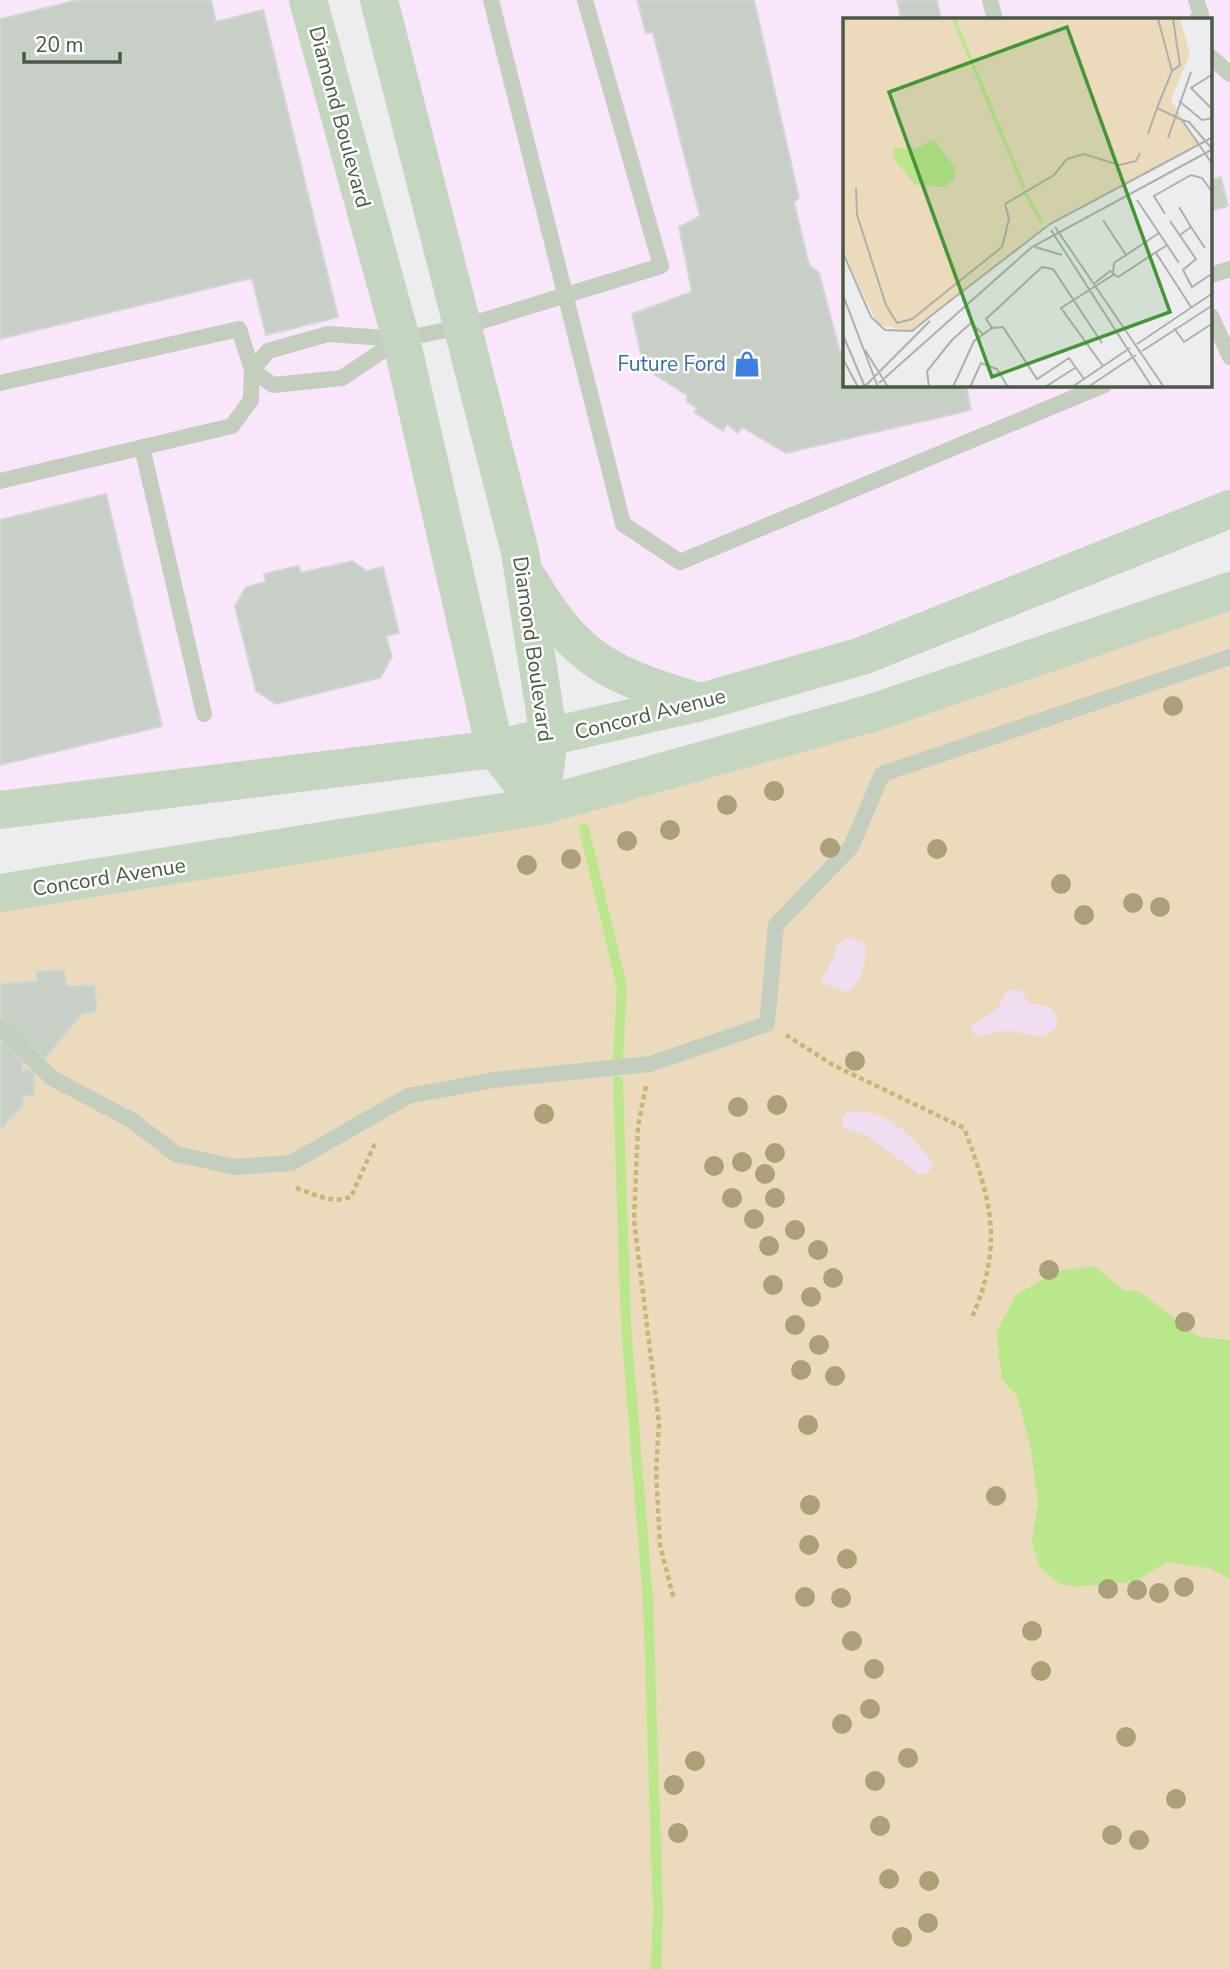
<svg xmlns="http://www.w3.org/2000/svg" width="1230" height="1969" viewBox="0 0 1230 1969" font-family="'Nunito Sans',sans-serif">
	<rect width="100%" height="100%" fill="#ededef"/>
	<g fill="#fae6fa" fill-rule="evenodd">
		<path d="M 0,0 L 308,0 L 495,749 L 0,810 Z"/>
		<path d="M 379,0 L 1230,0 L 1230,508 L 853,646 L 687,684 L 634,670 L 567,625 L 520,552 ZM 845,19 L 1211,19 L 1211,385 L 845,385 Z"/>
	</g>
	<path fill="#ebdbbc" d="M 1230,591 L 1230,1969 L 0,1969 L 0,893 L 540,806 Z"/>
	<g fill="#efddf0">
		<path d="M 848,937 L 864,943 C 868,959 862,983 847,992 L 820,982 L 834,957 L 836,945 Z"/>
		<path d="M 1013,989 L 1022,991 L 1029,1004 C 1044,1005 1054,1004 1058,1021 L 1054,1030 L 1043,1037 L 1007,1031 L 975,1036 L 971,1026 L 997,1009 L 1006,992 Z"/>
		<path d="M 861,1111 C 891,1115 917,1139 933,1164 L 929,1172 L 920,1175 L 866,1135 L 843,1128 L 842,1119 L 847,1112 Z"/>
	</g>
	<path fill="#bae68c" d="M 1095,1266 L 1123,1290 L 1140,1292 L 1199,1337 L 1230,1340 L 1230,1579 L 1209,1568 L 1167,1562 L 1134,1582 L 1075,1587 L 1058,1583 L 1040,1567 L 1032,1542 L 1038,1504 L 1031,1449 L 1017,1396 L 1002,1379 L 996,1332 L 1016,1295 L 1057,1271 Z"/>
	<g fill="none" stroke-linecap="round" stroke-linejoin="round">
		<g stroke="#bae68c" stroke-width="10">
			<path d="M 584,829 L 622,987 L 618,1058"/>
			<path d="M 618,1081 L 626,1326 L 648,1600 L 658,1911 L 656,1969"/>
		</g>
	</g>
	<g fill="#c8cfc7" stroke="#d1d8d1" stroke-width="2">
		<path d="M 78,0 L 211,0 L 216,22 L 263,10 L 338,317 L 266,335 L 252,278 L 0,339 L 0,19 Z"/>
		<path d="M 637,0 L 754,0 L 799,198 L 794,202 L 809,265 L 819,273 L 841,356 L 845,356 L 845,385 L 966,385 L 971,410 L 786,453 L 742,427 L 738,433 L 727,424 L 723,431 L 694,412 L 697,408 L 687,402 L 687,395 L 644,368 L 632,314 L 692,292 L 679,227 L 700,216 L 653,33 L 646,33 Z"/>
		<path d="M 897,0 L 937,0 L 941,19 L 901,19 Z"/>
		<path d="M 1221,177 L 1228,206 L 1211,211 L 1211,180 Z"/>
		<path d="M 106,494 L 162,726 L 0,765 L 0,520 Z"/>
		<path d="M 352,561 L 367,571 L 383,567 L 399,633 L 386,636 L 392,657 L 380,678 L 276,704 L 256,691 L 235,606 L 246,587 L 266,582 L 264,574 L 299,566 L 301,573 Z"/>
		<path d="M 64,970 L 67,986 L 95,985 L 97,1011 L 81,1015 L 45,1059 L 0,1017 L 0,984 L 37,981 L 37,971 Z"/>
		<path d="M 0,1038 L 23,1061 L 22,1070 L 34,1071 L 35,1096 L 23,1096 L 23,1106 L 0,1130 Z"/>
	</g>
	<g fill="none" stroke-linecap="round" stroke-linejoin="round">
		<g stroke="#c7b677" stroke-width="4.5" stroke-dasharray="5 3.5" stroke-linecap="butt">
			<path d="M 786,1035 L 833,1065 L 964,1128 C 992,1202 1004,1244 971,1320"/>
			<path d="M 646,1086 L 638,1126 L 634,1220 L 659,1423 L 656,1471 L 660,1545 L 674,1600"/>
			<path d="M 296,1188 C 314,1194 332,1204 351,1197 L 375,1143"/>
		</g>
		<g stroke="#c3cebe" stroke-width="16">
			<path d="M 491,0 L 623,524 L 680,562 L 1104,385"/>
			<path d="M 990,0 L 995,19"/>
			<path d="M 1196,0 L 1201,14 L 1197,19"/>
			<path d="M 1211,57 L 1230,74"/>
			<path d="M 1211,275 L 1230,269"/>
			<path d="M 1211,316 L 1230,357"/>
			<path d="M 252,370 L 268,351 L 328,334 L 401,339 L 462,327 L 661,266 L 585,0"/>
			<path d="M 252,370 L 273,385 L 342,378 L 400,339"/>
			<path d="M 0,383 L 239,329 L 252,370 L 251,400 L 232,426 L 0,481"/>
			<path d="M 142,447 L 204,714"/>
			<path d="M 0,1027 L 52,1078 L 131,1120 L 176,1154 L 235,1167 L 291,1163 L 408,1096 L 494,1080 L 650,1064 L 767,1024 L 776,925 L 851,847 L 882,774 L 1230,657"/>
		</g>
		<g stroke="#c4d5c0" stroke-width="38">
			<path d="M 308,0 L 401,339 L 495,749 L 540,806"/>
			<path d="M 379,0 L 520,552 L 549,738 L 540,806"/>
			<path d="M 530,581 C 578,663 612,675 699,702"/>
			<path d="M 0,810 L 495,749 L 701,702 L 862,656 L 1230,509"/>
			<path d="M 0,893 L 540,806 L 872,713 L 1230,591"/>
		</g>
	</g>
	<g fill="#aba07a">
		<circle cx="1173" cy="706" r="10"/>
		<circle cx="774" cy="791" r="10"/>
		<circle cx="727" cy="805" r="10"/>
		<circle cx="670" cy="830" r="10"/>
		<circle cx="627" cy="841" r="10"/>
		<circle cx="830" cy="848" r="10"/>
		<circle cx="937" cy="849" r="10"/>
		<circle cx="571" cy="859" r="10"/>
		<circle cx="527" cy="865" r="10"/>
		<circle cx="1061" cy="884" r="10"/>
		<circle cx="1133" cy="903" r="10"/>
		<circle cx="1160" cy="907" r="10"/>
		<circle cx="1084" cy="915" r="10"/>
		<circle cx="855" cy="1061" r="10"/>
		<circle cx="777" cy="1105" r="10"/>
		<circle cx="738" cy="1107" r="10"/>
		<circle cx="544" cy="1114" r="10"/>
		<circle cx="775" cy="1153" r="10"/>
		<circle cx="742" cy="1162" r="10"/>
		<circle cx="714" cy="1166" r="10"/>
		<circle cx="765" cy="1174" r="10"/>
		<circle cx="732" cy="1198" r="10"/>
		<circle cx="775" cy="1198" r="10"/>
		<circle cx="754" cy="1219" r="10"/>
		<circle cx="795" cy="1230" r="10"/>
		<circle cx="769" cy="1246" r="10"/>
		<circle cx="818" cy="1250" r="10"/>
		<circle cx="1049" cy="1270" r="10"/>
		<circle cx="833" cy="1278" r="10"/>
		<circle cx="773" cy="1285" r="10"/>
		<circle cx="811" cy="1297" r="10"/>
		<circle cx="1185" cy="1322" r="10"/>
		<circle cx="795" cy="1325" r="10"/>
		<circle cx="819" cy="1345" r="10"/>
		<circle cx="801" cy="1370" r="10"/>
		<circle cx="835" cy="1376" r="10"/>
		<circle cx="808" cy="1425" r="10"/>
		<circle cx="996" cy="1496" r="10"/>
		<circle cx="810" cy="1505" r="10"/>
		<circle cx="809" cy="1545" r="10"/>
		<circle cx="847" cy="1559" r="10"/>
		<circle cx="1184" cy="1587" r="10"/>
		<circle cx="1108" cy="1589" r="10"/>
		<circle cx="1137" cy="1590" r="10"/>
		<circle cx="1159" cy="1593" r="10"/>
		<circle cx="805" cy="1597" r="10"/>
		<circle cx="841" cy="1598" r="10"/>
		<circle cx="1032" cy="1631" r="10"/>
		<circle cx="852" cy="1641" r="10"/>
		<circle cx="874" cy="1669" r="10"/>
		<circle cx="1041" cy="1671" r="10"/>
		<circle cx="870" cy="1709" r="10"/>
		<circle cx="842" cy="1724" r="10"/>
		<circle cx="1126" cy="1737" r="10"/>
		<circle cx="908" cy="1758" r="10"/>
		<circle cx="695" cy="1761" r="10"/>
		<circle cx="875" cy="1781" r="10"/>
		<circle cx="674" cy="1785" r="10"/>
		<circle cx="1176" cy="1799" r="10"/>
		<circle cx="880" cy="1826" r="10"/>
		<circle cx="678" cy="1833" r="10"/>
		<circle cx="1112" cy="1835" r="10"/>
		<circle cx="1139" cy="1840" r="10"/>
		<circle cx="889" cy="1879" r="10"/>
		<circle cx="929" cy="1881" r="10"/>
		<circle cx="928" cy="1923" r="10"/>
		<circle cx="902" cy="1937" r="10"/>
	</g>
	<defs>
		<g id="shop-bare" transform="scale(2.1)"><path d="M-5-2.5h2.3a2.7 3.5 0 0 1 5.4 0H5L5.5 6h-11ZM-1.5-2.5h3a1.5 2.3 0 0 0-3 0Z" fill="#3f7fe0" stroke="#fff" stroke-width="2.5" paint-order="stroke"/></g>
	</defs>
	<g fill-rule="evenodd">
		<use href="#shop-bare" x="747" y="364"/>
	</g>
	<g text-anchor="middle" stroke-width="5" stroke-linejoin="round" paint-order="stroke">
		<g font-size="21" fill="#4b5946" stroke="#fff">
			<text transform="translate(340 117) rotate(75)" y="7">Diamond Boulevard</text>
			<text transform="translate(533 649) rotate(82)" y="7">Diamond Boulevard</text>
			<text transform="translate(650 714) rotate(-14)" y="7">Concord Avenue</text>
			<text transform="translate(109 877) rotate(-9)" y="7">Concord Avenue</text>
		</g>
		<g font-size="21" fill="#366cbe" stroke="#fff" text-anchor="end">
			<text x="726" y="371">Future Ford</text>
		</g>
	</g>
	<g transform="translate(843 18)">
		<rect width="369" height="369" fill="#ededef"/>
		<path d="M 0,1 L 337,1 L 347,36 L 328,82 L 355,126 L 207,206 L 69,313 L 35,307 L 0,235 Z" fill="#ebdbbc"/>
		<path d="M 91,121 L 112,150 L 112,160 L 102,169 L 71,166 L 49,138 L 51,130 L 73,131 Z" fill="#bae68c"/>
		<path fill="none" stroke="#bae68c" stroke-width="3.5" d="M 111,1 L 181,170M 183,176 L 199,205"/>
		<path fill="none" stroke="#acb2ab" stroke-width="2" d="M 315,1 L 329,53M 330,1 L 337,47 L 329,53 L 314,90 L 339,102M 370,56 L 348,70 L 370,92M 336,83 L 359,102 L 370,100M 305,116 L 314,90M 325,120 L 348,54M 370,132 L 346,104 L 339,102 L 370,147M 13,170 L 14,197 L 43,287 L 54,305 L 69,301 L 159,229 L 166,201 L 162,186 L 211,157 L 224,141 L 241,136 L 276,147 L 293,143 L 297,135M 294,182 L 336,245M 336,189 L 348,209 L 337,217M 322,196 L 311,178 L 348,157 L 359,160 L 370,175M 260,202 L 283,237M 327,203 L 353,241 L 340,252 L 349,269 L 370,255M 212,209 L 321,369M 348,209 L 362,230M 208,212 L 309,369M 192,229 L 219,237M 0,235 L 28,299 L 42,312 L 69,313 L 108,282M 313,235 L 348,289M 252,265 L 267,253 L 275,259 L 324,227M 0,277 L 35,369M 103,286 L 207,206 L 370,119M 149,310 L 143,301 L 199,249 L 210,251 L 259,325M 331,310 L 341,324 L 370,305M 0,317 L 22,369M 294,326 L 370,275M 22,332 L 45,369M 299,333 L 370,287M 0,341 L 15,369M 260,348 L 218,290 L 270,257 L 271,245 L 316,215M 36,365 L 189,229 L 370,131M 21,369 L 87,303M 86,369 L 84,353 L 109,322 L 128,305 L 140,316M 110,369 L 131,323 L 149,310 L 160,309 L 194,361 L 226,340 L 241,361M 127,369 L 138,345 L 154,351 L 165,369M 202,369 L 232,350M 229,369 L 287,330M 245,369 L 293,337"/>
		<path fill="#459634" fill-opacity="0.15" stroke="#459634" stroke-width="3.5" d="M 224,9 L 327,294 L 149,359 L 46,74 Z"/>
		<rect width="369" height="369" fill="none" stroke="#4b5946" stroke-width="3.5"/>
	</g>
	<path d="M24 52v10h96v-10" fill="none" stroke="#4b5946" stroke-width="3.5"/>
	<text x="35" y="52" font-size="21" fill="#4b5946" stroke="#ffffff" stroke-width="5" paint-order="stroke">20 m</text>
</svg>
